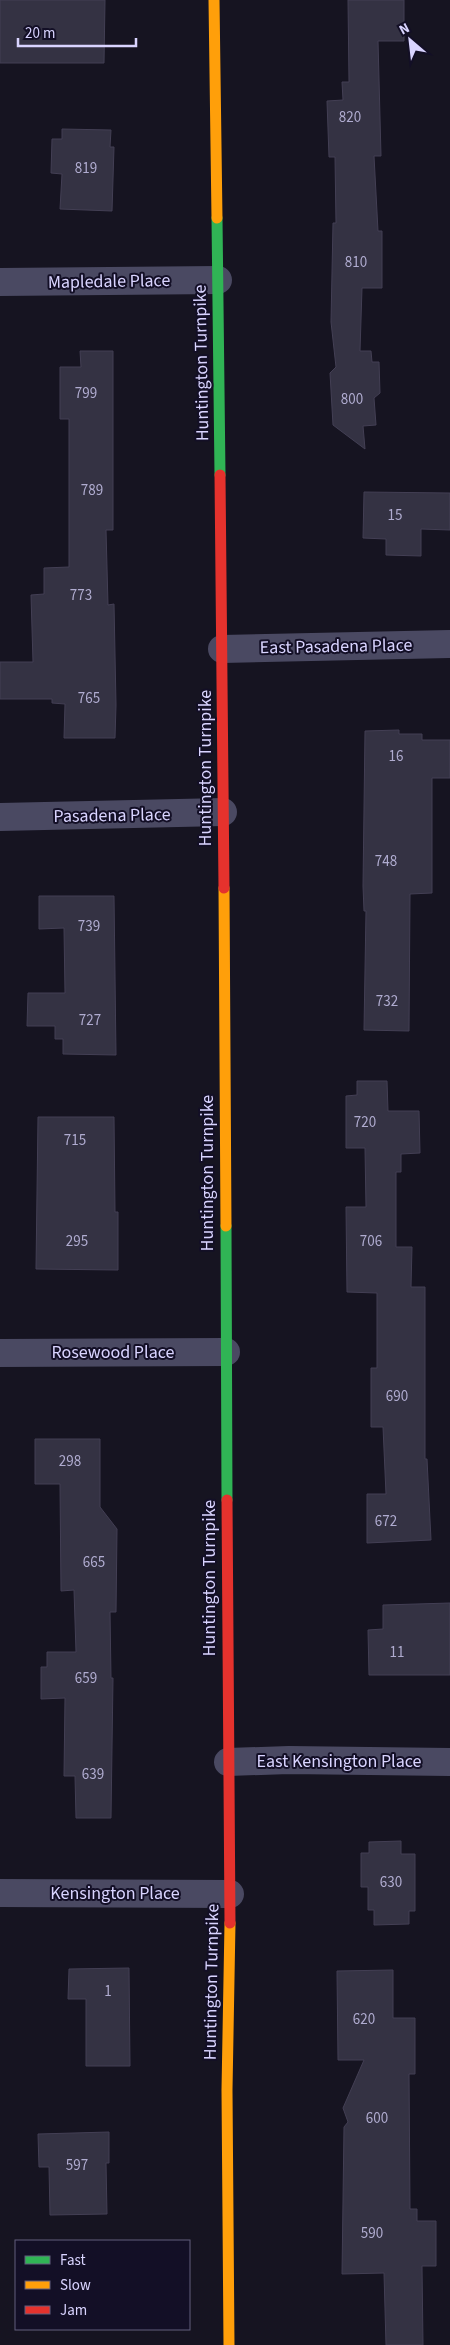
<svg xmlns="http://www.w3.org/2000/svg" width="450" height="2345" viewBox="0 0 450 2345" font-family="'Source Sans 3',sans-serif">
	<rect width="100%" height="100%" fill="#161421"/>
	<g fill="#343243" stroke="#433f54">
		<path d="M 0,0 L 105,0 L 104,63 L 0,63 Z"/>
		<path d="M 348,0 L 404,0 L 404,41 L 378,41 L 381,156 L 374,156 L 378,231 L 382,231 L 382,288 L 362,288 L 360,351 L 371,351 L 372,362 L 379,362 L 380,393 L 374,398 L 376,425 L 363,426 L 365,449 L 333,425 L 330,373 L 336,367 L 331,322 L 333,223 L 336,223 L 335,157 L 329,157 L 327,101 L 343,100 L 342,82 L 349,82 Z"/>
		<path d="M 62,129 L 111,130 L 110,147 L 114,147 L 112,211 L 60,209 L 62,174 L 51,173 L 52,139 L 62,139 Z"/>
		<path d="M 80,351 L 113,351 L 113,530 L 106,530 L 108,605 L 114,604 L 116,705 L 115,738 L 64,738 L 65,704 L 52,703 L 52,699 L 0,699 L 0,662 L 33,662 L 31,595 L 44,594 L 44,568 L 69,567 L 69,419 L 60,419 L 60,367 L 81,367 Z"/>
		<path d="M 364,492 L 450,493 L 450,530 L 421,529 L 421,556 L 386,555 L 386,539 L 363,538 Z"/>
		<path d="M 399,730 L 399,734 L 422,734 L 422,740 L 450,740 L 450,778 L 432,778 L 432,893 L 410,894 L 409,1031 L 364,1030 L 366,911 L 364,911 L 363,886 L 365,731 Z"/>
		<path d="M 39,896 L 114,896 L 116,1055 L 63,1054 L 63,1039 L 55,1039 L 55,1026 L 27,1026 L 28,993 L 65,993 L 64,928 L 39,929 Z"/>
		<path d="M 357,1081 L 387,1081 L 388,1111 L 419,1111 L 420,1153 L 401,1154 L 401,1172 L 396,1172 L 396,1247 L 412,1247 L 411,1287 L 425,1287 L 425,1459 L 427,1459 L 431,1540 L 367,1543 L 367,1494 L 386,1494 L 383,1427 L 371,1427 L 371,1368 L 377,1368 L 377,1293 L 347,1292 L 346,1207 L 366,1207 L 365,1148 L 346,1148 L 346,1096 L 357,1095 Z"/>
		<path d="M 38,1117 L 114,1117 L 115,1212 L 118,1212 L 118,1270 L 36,1269 Z"/>
		<path d="M 35,1439 L 100,1439 L 100,1507 L 117,1529 L 116,1612 L 110,1612 L 111,1678 L 113,1678 L 111,1818 L 76,1818 L 75,1776 L 64,1776 L 65,1698 L 41,1699 L 41,1667 L 47,1667 L 47,1652 L 76,1652 L 74,1590 L 61,1591 L 60,1484 L 35,1484 Z"/>
		<path d="M 450,1603 L 450,1675 L 369,1675 L 368,1630 L 383,1629 L 383,1605 Z"/>
		<path d="M 401,1841 L 401,1854 L 415,1854 L 415,1911 L 409,1911 L 409,1924 L 374,1925 L 374,1910 L 368,1910 L 368,1887 L 361,1887 L 361,1853 L 369,1853 L 369,1842 Z"/>
		<path d="M 129,1968 L 130,2066 L 86,2066 L 86,1999 L 68,1999 L 69,1969 Z"/>
		<path d="M 393,1970 L 393,2018 L 415,2018 L 415,2074 L 409,2074 L 410,2209 L 417,2209 L 417,2221 L 436,2221 L 436,2266 L 422,2266 L 423,2345 L 386,2345 L 384,2273 L 342,2274 L 344,2127 L 348,2122 L 343,2108 L 364,2060 L 338,2060 L 337,1971 Z"/>
		<path d="M 109,2132 L 109,2163 L 106,2163 L 107,2214 L 50,2215 L 49,2167 L 39,2167 L 38,2134 Z"/>
	</g>
	<g fill="none" stroke-linecap="round" stroke-linejoin="round">
		<g stroke="#4a4962" stroke-width="28">
			<path d="M 0,282 L 218,280"/>
			<path d="M 222,649 L 450,644"/>
			<path d="M 0,817 L 223,812"/>
			<path d="M 0,1353 L 226,1352"/>
			<path d="M 228,1762 L 289,1760 L 450,1762"/>
			<path d="M 0,1893 L 230,1894"/>
		</g>
		<g stroke="#30b455" stroke-width="11">
			<path d="M 217,218 L 220,475"/>
			<path d="M 226,1226 L 227,1500"/>
		</g>
		<g stroke="#ff9f0a" stroke-width="11">
			<path d="M 214,0 L 217,218"/>
			<path d="M 224,888 L 226,1226"/>
			<path d="M 229,2345 L 227,2090 L 230,1923"/>
		</g>
		<g stroke="#e5322d" stroke-width="11">
			<path d="M 220,475 L 224,888"/>
			<path d="M 227,1500 L 230,1923"/>
		</g>
	</g>
	<g text-anchor="middle" stroke-width="4" stroke-linejoin="round" paint-order="stroke">
		<g font-size="15" fill="#b0acd0">
			<text x="350" y="122">820</text>
			<text x="86" y="173">819</text>
			<text x="356" y="267">810</text>
			<text x="86" y="398">799</text>
			<text x="352" y="404">800</text>
			<text x="92" y="495">789</text>
			<text x="395" y="520">15</text>
			<text x="81" y="600">773</text>
			<text x="89" y="703">765</text>
			<text x="396" y="761">16</text>
			<text x="386" y="866">748</text>
			<text x="89" y="931">739</text>
			<text x="387" y="1006">732</text>
			<text x="90" y="1025">727</text>
			<text x="365" y="1127">720</text>
			<text x="75" y="1145">715</text>
			<text x="77" y="1246">295</text>
			<text x="371" y="1246">706</text>
			<text x="397" y="1401">690</text>
			<text x="70" y="1466">298</text>
			<text x="386" y="1526">672</text>
			<text x="94" y="1567">665</text>
			<text x="397" y="1657">11</text>
			<text x="86" y="1683">659</text>
			<text x="93" y="1779">639</text>
			<text x="391" y="1887">630</text>
			<text x="108" y="1996">1</text>
			<text x="364" y="2024">620</text>
			<text x="377" y="2123">600</text>
			<text x="77" y="2170">597</text>
			<text x="372" y="2238">590</text>
		</g>
		<g font-size="18" fill="#d9d4ff" stroke="#130f26">
			<text transform="translate(109 281) rotate(-1)" y="6">Mapledale Place</text>
			<text transform="translate(201 363) rotate(-91)" y="6">Huntington Turnpike</text>
			<text transform="translate(336 646) rotate(-1)" y="6">East Pasadena Place</text>
			<text transform="translate(205 768) rotate(-90)" y="6">Huntington Turnpike</text>
			<text transform="translate(112 815) rotate(-1)" y="6">Pasadena Place</text>
			<text transform="translate(207 1173) rotate(-90)" y="6">Huntington Turnpike</text>
			<text x="113" y="1358">Rosewood Place</text>
			<text transform="translate(209 1578) rotate(-90)" y="6">Huntington Turnpike</text>
			<text x="339" y="1767">East Kensington Place</text>
			<text x="115" y="1899">Kensington Place</text>
			<text transform="translate(211 1982) rotate(-89)" y="6">Huntington Turnpike</text>
		</g>
	</g>
	<rect x="15" y="2240" width="175" height="90" fill="#130f26" stroke="#625e7d"/>
	<rect x="25" y="2256" width="25" height="8" fill="#30b455" stroke="#625e7d"/>
	<text x="60" y="2265" font-size="15" fill="#d9d4ff">Fast</text>
	<rect x="25" y="2281" width="25" height="8" fill="#ff9f0a" stroke="#625e7d"/>
	<text x="60" y="2290" font-size="15" fill="#d9d4ff">Slow</text>
	<rect x="25" y="2306" width="25" height="8" fill="#e5322d" stroke="#625e7d"/>
	<text x="60" y="2315" font-size="15" fill="#d9d4ff">Jam</text>
	<g transform="translate(410 40) rotate(332)" stroke="#130f26" stroke-width="4" paint-order="stroke">
	<path d="M0-4L9 19L0 12L-9 19Z" fill="#d9d4ff"/>
	<text y="-8" font-size="14" font-weight="bold" text-anchor="middle" fill="#d9d4ff">N</text>
	</g>
	<path d="M18 38v8h118v-8" fill="none" stroke="#d9d4ff" stroke-width="2.5"/>
	<text x="25" y="38" font-size="15" fill="#d9d4ff" stroke="#130f26" stroke-width="4" paint-order="stroke">20 m</text>
</svg>
